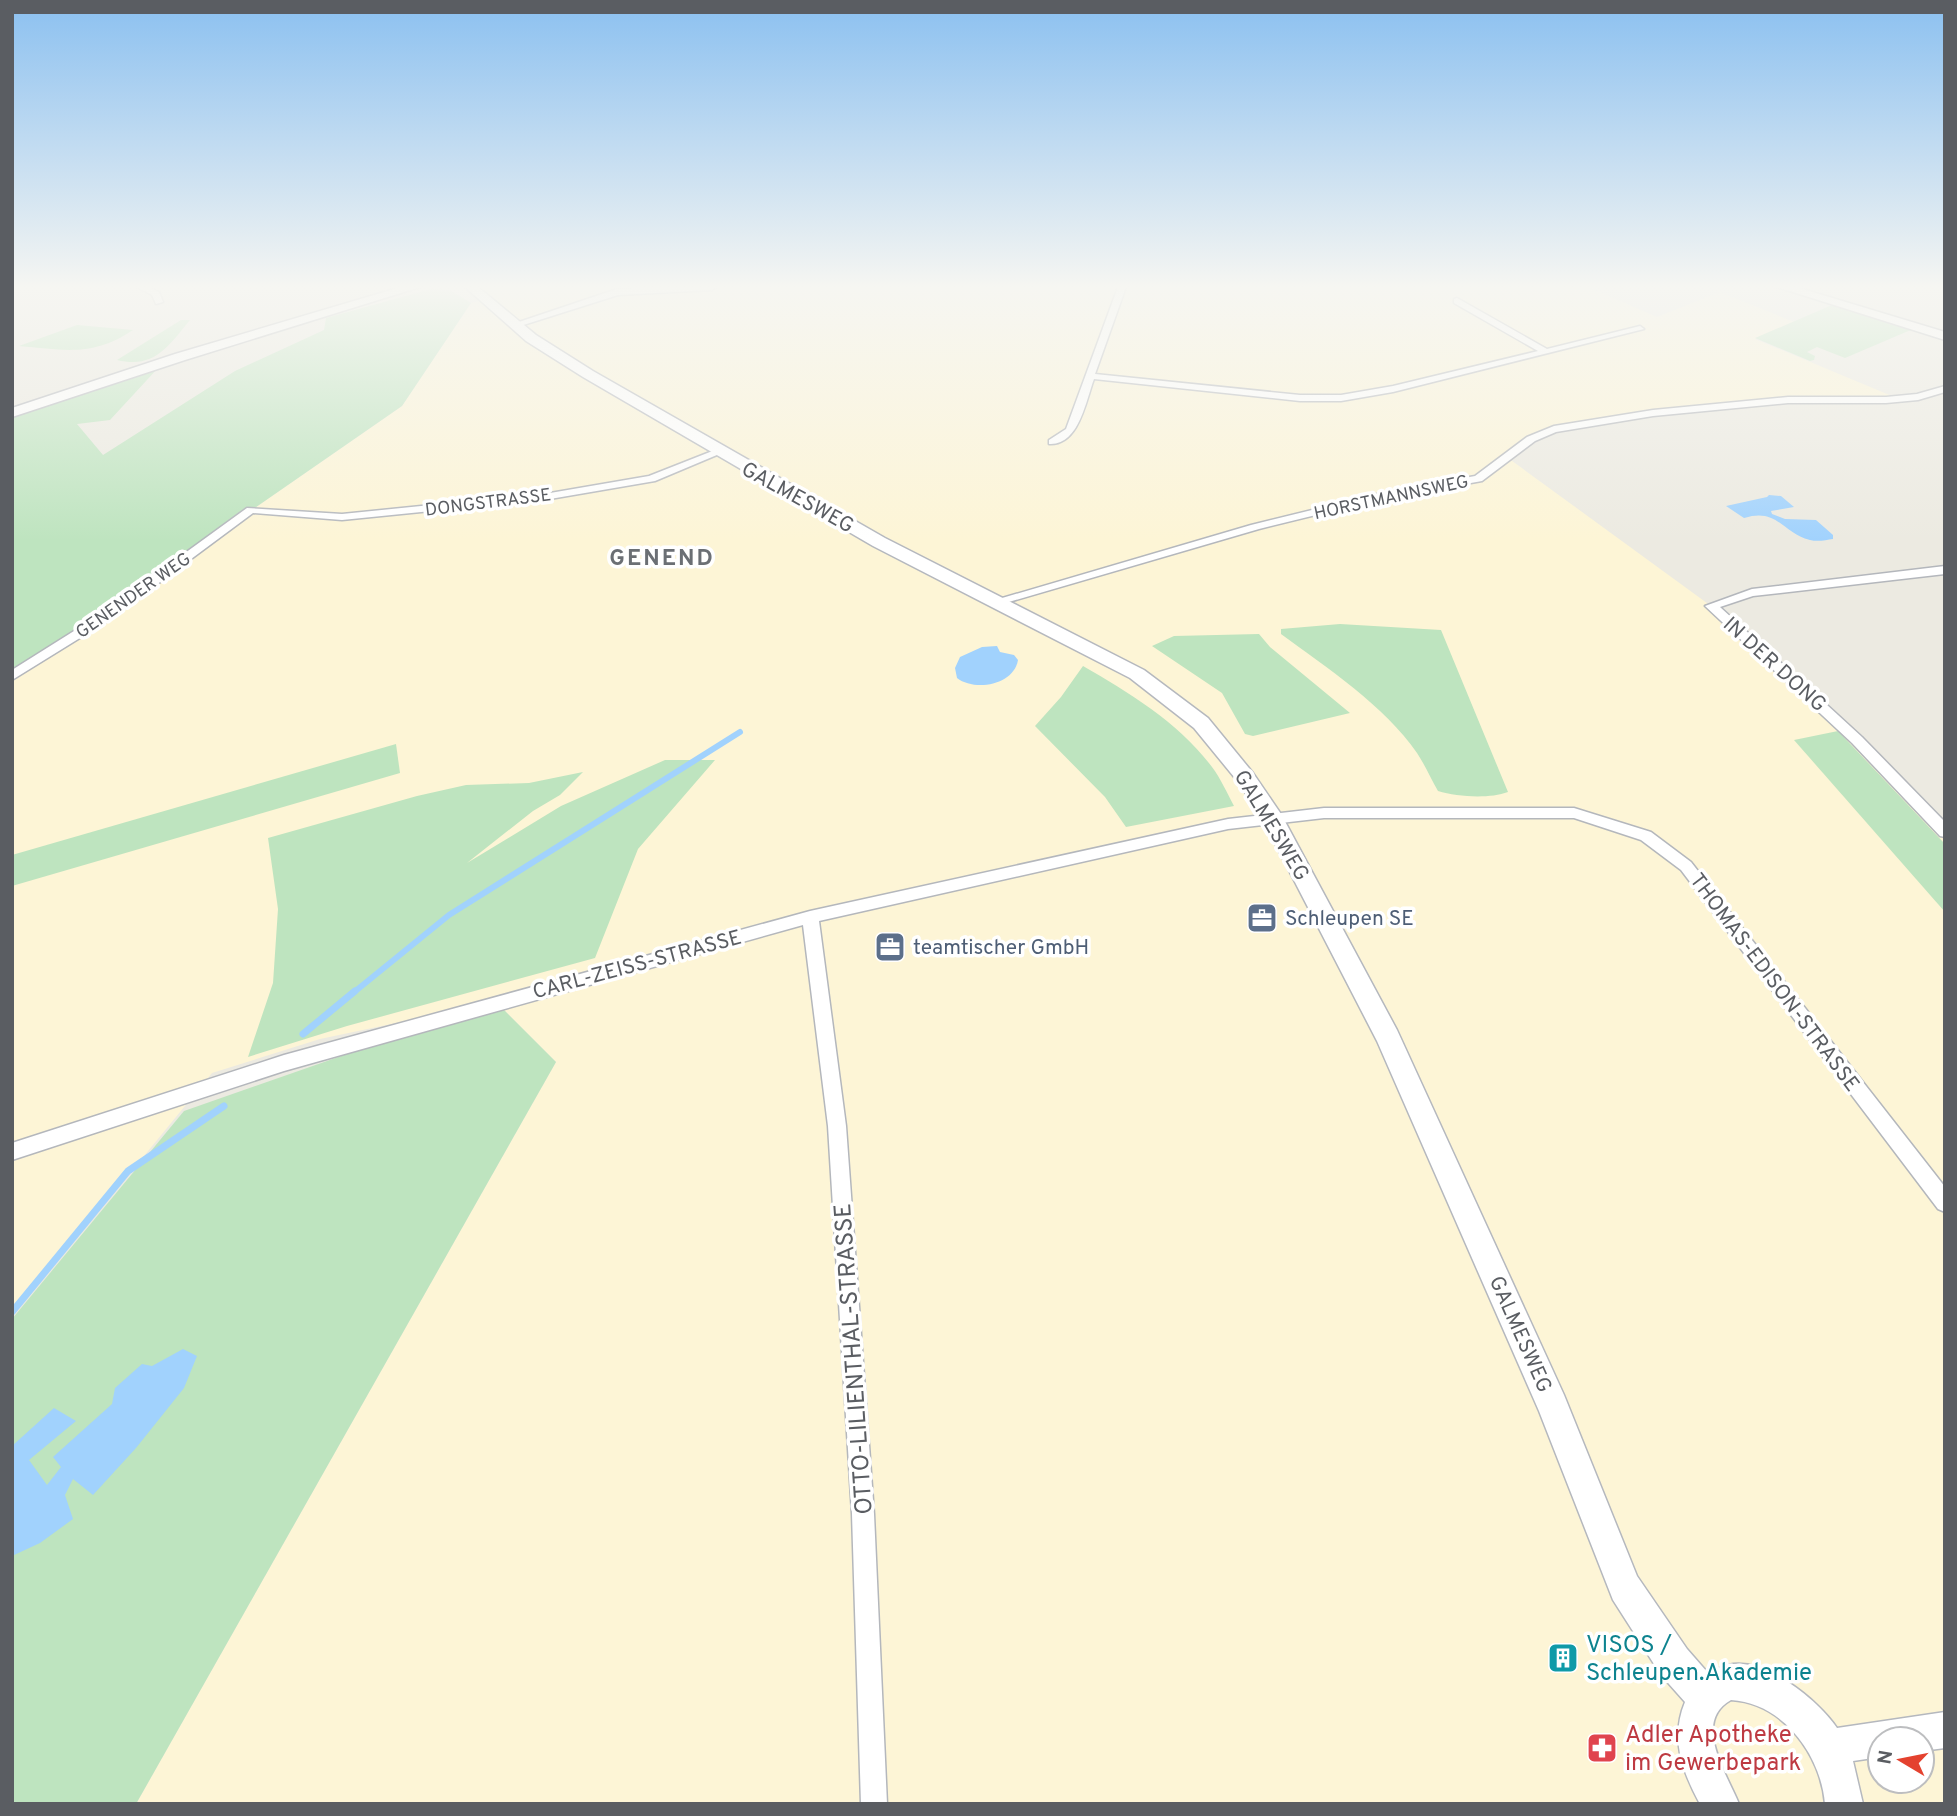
<svg xmlns="http://www.w3.org/2000/svg" width="1957" height="1816" viewBox="0 0 1957 1816" font-family="Overpass,sans-serif">
	<rect width="100%" height="100%" fill="#eceae1"/>
	<path fill="#fdf5d6" fill-rule="evenodd" d="M 474,287 L 1588,287 L 1657,317 L 1720,292 L 1794,322 L 1755,339 L 1899,399 L 1763,402 L 1554,429 L 1508,458 L 1711,606 L 1854,742 L 1945,835 L 1945,1804 L 136,1804 L 556,1062 L 496,1002 L 320,1039 L 212,1073 L 12,1317 L 12,676 L 402,406 L 471,303 L 487,299 ZM 1880,1739 L 1922,1739 L 1922,1781 L 1880,1781 Z"/>
	<g fill="#bee4bf">
		<path d="M 431,289 L 450,290 L 471,303 L 402,406 L 12,676 L 12,418 L 158,368 L 110,420 L 77,424 L 103,455 L 235,371 L 324,330 L 326,318 Z"/>
		<path d="M 1832,305 L 1913,329 L 1845,358 L 1817,347 L 1807,352 L 1815,356 L 1814,360 L 1810,361 L 1755,338 Z"/>
		<path d="M 181,320 L 190,320 C 168,347 154,369 117,360 Z"/>
		<path d="M 77,325 L 133,330 C 93,357 65,350 19,346 Z"/>
		<path d="M 1340,624 L 1441,630 L 1508,792 C 1489,799 1458,797 1438,791 C 1431,779 1425,765 1417,753 C 1385,706 1326,667 1281,634 L 1281,629 Z"/>
		<path d="M 1259,634 L 1270,647 L 1350,713 L 1253,736 L 1245,734 L 1222,693 L 1152,646 L 1174,636 Z"/>
		<path d="M 1083,666 C 1130,693 1179,723 1212,767 C 1221,779 1227,793 1234,806 L 1126,827 L 1105,797 L 1035,726 L 1061,697 Z"/>
		<path d="M 1838,731 L 1945,844 L 1945,912 L 1794,740 Z"/>
		<path d="M 396,744 L 400,773 L 12,886 L 12,855 Z"/>
		<path d="M 665,760 L 715,760 L 638,849 L 595,958 L 347,1026 L 248,1057 L 273,983 L 278,909 L 268,838 L 417,796 L 466,785 L 529,783 L 583,772 L 560,795 L 533,811 L 467,863 L 561,806 Z"/>
		<path d="M 496,1002 L 556,1062 L 136,1804 L 12,1804 L 12,1319 L 184,1111 Z"/>
	</g>
	<g fill="#a1d2fd">
		<path d="M 1769,495 L 1781,496 L 1794,507 L 1771,511 L 1772,514 L 1785,519 L 1816,520 L 1833,535 L 1833,539 C 1826,540 1818,542 1810,540 C 1783,534 1778,507 1744,518 L 1726,506 L 1767,497 Z"/>
		<path d="M 997,646 L 1000,652 L 1014,655 L 1018,660 C 1014,685 975,692 957,678 L 955,668 L 960,657 L 982,647 Z"/>
		<path d="M 183,1349 L 197,1356 L 184,1388 L 136,1448 L 93,1495 L 73,1479 L 65,1495 L 73,1519 L 40,1543 L 12,1556 L 12,1446 L 54,1408 L 76,1421 L 29,1460 L 47,1485 L 61,1467 L 53,1457 L 112,1404 L 115,1388 L 142,1364 L 152,1366 Z"/>
	</g>
	<g fill="none" stroke-linecap="round" stroke-linejoin="round">
		<path stroke="#a1d2fd" stroke-width="6" d="M 353,993 L 449,915 L 740,732"/>
		<g stroke="#a1d2fd" stroke-width="7">
			<path d="M 303,1034 L 355,991"/>
			<path d="M 12,1312 L 128,1171 L 224,1106"/>
		</g>
		<g stroke="#b4b7bc" stroke-width="3">
			<g id="street">
				<path d="M 137,287 L 148,287 L 159,292 L 163,302 L 156,304 L 152,295 Z"/>
				<path d="M 665,287 L 716,287 L 712,290 L 618,295 L 517,327 L 510,325 L 617,289 Z"/>
				<path d="M 1118,287 L 1126,287 L 1095,374 L 1300,395 L 1341,395 L 1393,386 L 1538,351 L 1454,303 L 1454,299 L 1457,298 L 1547,349 L 1640,326 L 1644,329 L 1393,392 L 1341,401 L 1300,401 L 1094,379 C 1086,400 1079,446 1049,444 L 1049,440 L 1066,429 Z"/>
				<path d="M 1945,386 L 1945,392 L 1918,400 L 1886,403 L 1788,403 L 1653,416 L 1556,432 L 1535,441 L 1482,481 L 1377,500 L 1259,529 L 1002,604 L 994,604 L 992,601 L 1251,525 L 1377,494 L 1475,476 L 1527,437 L 1554,426 L 1653,410 L 1788,397 L 1886,397 L 1917,394 Z"/>
				<path d="M 715,450 L 724,452 L 655,481 L 550,499 L 342,520 L 253,513 L 109,620 L 12,680 L 12,670 L 101,614 L 247,508 L 342,514 L 550,493 L 649,476 Z"/>
				<path d="M 1945,566 L 1945,574 L 1753,596 L 1720,607 L 1862,737 L 1945,822 L 1945,837 L 1940,836 L 1852,743 L 1705,606 L 1752,589 Z"/>
				<path d="M 1324,808 L 1574,808 L 1651,832 L 1691,862 L 1945,1187 L 1945,1212 L 1938,1209 L 1681,870 L 1641,840 L 1574,818 L 1324,818 L 1228,829 L 819,921 L 846,1126 L 874,1514 L 887,1804 L 861,1804 L 852,1514 L 828,1126 L 803,925 L 284,1071 L 12,1160 L 12,1143 L 284,1055 L 810,911 L 1228,819 Z"/>
			</g>
		</g>
		<g stroke="#b5b8be" stroke-width="3">
			<g id="secondary">
				<path d="M 401,287 L 420,287 L 185,360 L 12,417 L 12,408 L 175,354 Z"/>
				<path d="M 465,287 L 478,287 L 536,335 L 593,371 L 885,538 L 1144,670 L 1208,718 L 1253,773 L 1281,814 L 1397,1030 L 1564,1395 L 1637,1576 L 1687,1649 L 1708,1673 C 1714,1671 1721,1666 1728,1665 C 1764,1656 1818,1700 1837,1728 L 1945,1712 L 1945,1748 L 1922,1751 L 1922,1739 L 1880,1739 L 1880,1757 L 1853,1761 L 1863,1804 L 1825,1804 C 1821,1755 1783,1703 1731,1700 C 1691,1722 1728,1776 1739,1804 L 1700,1804 C 1682,1771 1670,1738 1685,1702 L 1661,1675 L 1613,1600 L 1539,1411 L 1377,1041 L 1264,822 L 1239,783 L 1194,728 L 1130,678 L 873,546 L 583,377 L 526,341 Z"/>
				<path d="M 1777,287 L 1796,287 L 1945,332 L 1945,340 Z"/>
			</g>
		</g>
		<use href="#street" fill="#fff" fill-rule="evenodd"/>
		<use href="#secondary" fill="#fff" fill-rule="evenodd"/>
	</g>
	<linearGradient id="sky" x2="0" y2="1"><stop stop-color="#8bc0f0"/><stop offset="0.53" stop-color="#f6f6f2"/><stop offset="1" stop-color="#f6f6f2" stop-opacity="0"/></linearGradient>
	<rect width="1957" height="541" fill="url(#sky)"/>
	<defs>
		<g id="office-square" transform="scale(1.575)"><rect x="-9" y="-9" width="18" height="18" rx="4" fill="#5c6f8a" stroke="#fff"/><path d="M-6-3h4V-5.5h4V-3h4V5H-6ZM-1-4.5V-3h2v-1.5ZM-6 0V1H6V0Z" fill="#fff"/></g>
		<g id="building-square" transform="scale(1.575)"><rect x="-9" y="-9" width="18" height="18" rx="4" fill="#0f9aa8" stroke="#fff"/><path d="M-4-6H4V6H1V3H-1V6H-4ZM-2.5-4.3h1.7v1.8h-1.7ZM.8-4.3h1.7v1.8H.8ZM-2.5-1h1.7V.8h-1.7ZM.8-1h1.7V.8H.8Z" fill="#fff"/></g>
		<g id="pharmacy-square" transform="scale(1.575)"><rect x="-9" y="-9" width="18" height="18" rx="4" fill="#e0444e" stroke="#fff"/><path d="M-2-6h4v4h4v4h-4v4h-4v-4h-4v-4h4Z" fill="#fff"/></g>
	</defs>
	<g fill-rule="evenodd">
		<use href="#office-square" x="1262" y="918"/>
		<use href="#office-square" x="890" y="947"/>
		<use href="#building-square" x="1563" y="1658"/>
		<use href="#pharmacy-square" x="1602" y="1748"/>
	</g>
	<g text-anchor="middle" stroke-width="7" stroke-linejoin="round" paint-order="stroke">
		<g font-size="18" fill="#5a5d62" stroke="#fff">
			<text transform="translate(1391 497) rotate(-12)" y="6">HORSTMANNSWEG</text>
			<text transform="translate(488 502) rotate(-7)" y="6">DONGSTRASSE</text>
			<text transform="translate(133 595) rotate(-35)" y="6">GENENDER WEG</text>
		</g>
		<g font-size="21" fill="#5a5d62" stroke="#fff">
			<text transform="translate(798 497) rotate(29)" y="7">GALMESWEG</text>
			<text transform="translate(1775 664) rotate(42)" y="7">IN DER DONG</text>
			<text transform="translate(1272 825) rotate(59)" y="7">GALMESWEG</text>
			<text transform="translate(637 964) rotate(-15)" y="7">CARL-ZEISS-STRASSE</text>
			<text transform="translate(1775 982) rotate(53)" y="7">THOMAS-EDISON-STRASSE</text>
			<text transform="translate(1521 1334) rotate(66)" y="7">GALMESWEG</text>
		</g>
		<g font-size="21" fill="#4e5e75" stroke="#fff" text-anchor="start">
			<text x="1285" y="925">Schleupen SE</text>
			<text x="913" y="954">teamtischer GmbH</text>
		</g>
		<g font-size="23" font-weight="bold" letter-spacing="2" fill="#6b6f74" stroke="#fff">
			<text x="662" y="565">GENEND</text>
		</g>
		<g font-size="24" fill="#5a5d62" stroke="#fff">
			<text transform="translate(853 1359) rotate(-94)" y="8">OTTO-LILIENTHAL-STRASSE</text>
		</g>
		<g font-size="24" fill="#0d838f" stroke="#fff" text-anchor="start">
			<text x="1586" y="1652">VISOS /<tspan x="1586" dy="28">Schleupen.Akademie</tspan></text>
		</g>
		<g font-size="24" fill="#be3a42" stroke="#fff" text-anchor="start">
			<text x="1625" y="1742">Adler Apotheke<tspan x="1625" dy="28">im Gewerbepark</tspan></text>
		</g>
	</g>
	<rect width="1957" height="1816" fill="none" stroke="#5a5d62" stroke-width="28"/>
	<g transform="translate(1901 1760) rotate(280)"><circle r="33" fill="#ffffff" stroke="#bdbec0" stroke-width="2"/>
	<path d="M0-5L12 26L0 18L-12 26Z" fill="#e4422f"/>
	<text y="-10" font-size="19" font-weight="bold" text-anchor="middle" fill="#5a5d62">N</text>
	</g>
</svg>
